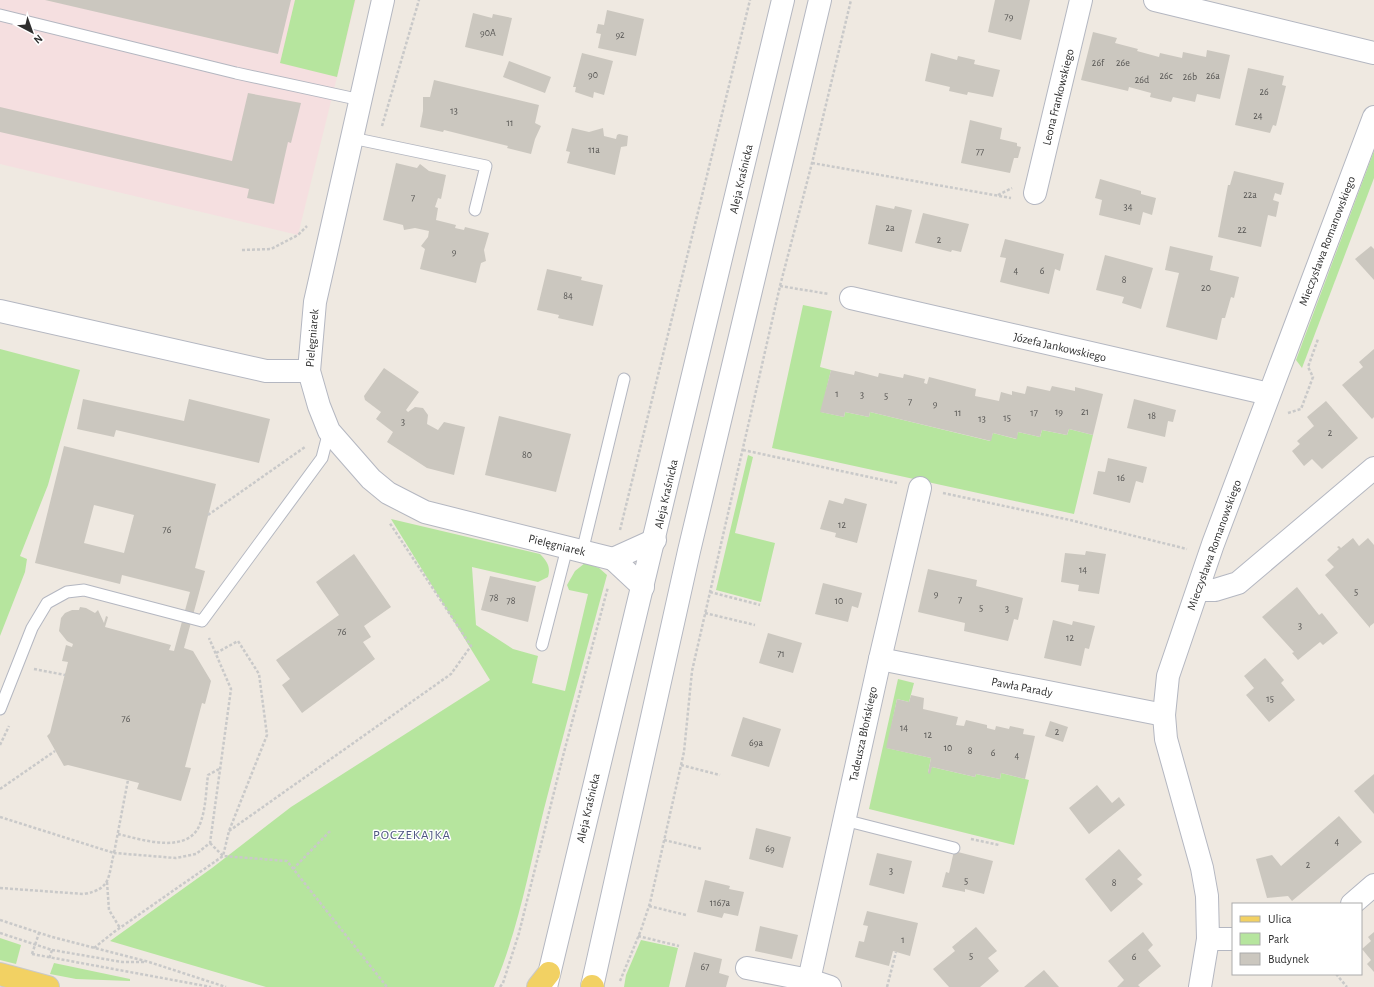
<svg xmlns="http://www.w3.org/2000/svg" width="1374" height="987" viewBox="0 0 1374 987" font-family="'Alegreya Sans',sans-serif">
	<rect width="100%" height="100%" fill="#efe9e1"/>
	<path fill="#f5dfe0" d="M 0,0 L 356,0 L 298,235 L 0,164 Z"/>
	<g fill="#b6e59e">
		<path d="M 295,0 L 355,0 L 337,77 L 280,63 Z"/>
		<path d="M 1374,151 L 1374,178 L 1302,368 L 1296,360 Z"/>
		<path d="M 803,305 L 832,311 L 820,367 L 831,370 L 821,412 L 844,417 L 845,412 L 869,417 L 870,412 L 990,441 L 993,433 L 1016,439 L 1018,432 L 1040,437 L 1042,430 L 1067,435 L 1069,429 L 1093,435 L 1074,514 L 772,448 Z"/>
		<path d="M 0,349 L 80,370 L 48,485 L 20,556 L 27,559 L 25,572 L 0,636 Z"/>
		<path d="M 748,455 L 753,457 L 735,533 L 775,543 L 761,602 L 716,590 Z"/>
		<path d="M 391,519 L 540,554 C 547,561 551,567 548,577 L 538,582 L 472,567 L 476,625 L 513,649 L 538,656 L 532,683 L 565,691 L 588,594 L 569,590 L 567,585 L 575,571 L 585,563 L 599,568 L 607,575 C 586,653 564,731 544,809 C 529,869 518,931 494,987 L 266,987 L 110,941 L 212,868 L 291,807 L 490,680 Z"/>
		<path d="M 898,679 L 914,683 L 909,702 L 897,699 L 887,748 L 931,758 L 928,773 L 932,767 L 975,777 L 976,774 L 1000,779 L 1001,773 L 1029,780 L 1014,845 L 869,809 Z"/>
		<path d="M 0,938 L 21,945 L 16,964 L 0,960 Z"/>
		<path d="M 641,940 L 678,948 L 669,987 L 624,987 L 626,975 Z"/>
		<path d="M 54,963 L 130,979 L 130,981 L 76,979 L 50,974 Z"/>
	</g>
	<g fill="#cbc7bf" fill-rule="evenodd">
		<path d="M 45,0 L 291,0 L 278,54 Z"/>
		<path d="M 995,0 L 1030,0 L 1021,40 L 988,32 Z"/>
		<path d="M 607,10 L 644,19 L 636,56 L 598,48 L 601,34 L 596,33 L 598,24 L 604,25 Z"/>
		<path d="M 473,13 L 492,18 L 493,14 L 512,18 L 503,56 L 465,47 Z"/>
		<path d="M 1093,32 L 1117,38 L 1115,43 L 1138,49 L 1137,51 L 1159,57 L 1160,53 L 1182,58 L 1183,52 L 1206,57 L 1207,50 L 1230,55 L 1220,99 L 1197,94 L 1195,102 L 1173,97 L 1171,102 L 1150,97 L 1151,93 L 1129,87 L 1128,91 L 1081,80 Z"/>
		<path d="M 582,53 L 613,61 L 604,95 L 594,92 L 593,98 L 575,92 L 576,87 L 573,87 Z"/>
		<path d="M 931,53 L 957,60 L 958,56 L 975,60 L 974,64 L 1000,70 L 993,97 L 968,92 L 967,95 L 949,91 L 950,87 L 925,81 Z"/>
		<path d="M 509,61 L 551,77 L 545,93 L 503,77 Z"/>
		<path d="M 1248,68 L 1284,76 L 1282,85 L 1286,86 L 1276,126 L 1273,125 L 1270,133 L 1235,125 Z"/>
		<path d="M 434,80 L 539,105 L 535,123 L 541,126 L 535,139 L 531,154 L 507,148 L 508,146 L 444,130 L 443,132 L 420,127 L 423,111 L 423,97 L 430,97 Z"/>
		<path d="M 248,93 L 301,103 L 291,143 L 288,142 L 274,204 L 247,198 L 249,189 L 0,132 L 0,107 L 232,161 Z"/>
		<path d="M 970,120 L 1002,128 L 1000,139 L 1017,143 L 1017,146 L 1021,147 L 1018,158 L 1014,158 L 1010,173 L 961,163 Z"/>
		<path d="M 572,128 L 589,132 L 603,128 L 604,136 L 616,139 L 617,135 L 619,134 L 628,136 L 627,146 L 621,147 L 615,175 L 567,163 L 570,152 L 566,151 Z"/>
		<path d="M 396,163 L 417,168 L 420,164 L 429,171 L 446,175 L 441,199 L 438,198 L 435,207 L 438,208 L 436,220 L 456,225 L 455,228 L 464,230 L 465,227 L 489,233 L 484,250 L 486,261 L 481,263 L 476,283 L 420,269 L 425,249 L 421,246 L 428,237 L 429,231 L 415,228 L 404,230 L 403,225 L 383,220 Z"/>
		<path d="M 1234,171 L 1284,183 L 1281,195 L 1275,193 L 1273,200 L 1279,202 L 1276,217 L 1268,215 L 1261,247 L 1218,237 L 1228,185 L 1230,185 Z"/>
		<path d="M 1100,179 L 1141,191 L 1141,194 L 1156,198 L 1152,215 L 1143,212 L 1140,225 L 1099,215 L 1102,200 L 1095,198 Z"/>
		<path d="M 876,205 L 894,209 L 895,206 L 912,210 L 902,252 L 868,244 Z"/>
		<path d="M 923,213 L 969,224 L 961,252 L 952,250 L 951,252 L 915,243 Z"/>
		<path d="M 1005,239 L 1064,254 L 1060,271 L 1055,269 L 1049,294 L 1000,282 L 1006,258 L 1000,257 Z"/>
		<path d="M 1170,246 L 1213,256 L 1210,270 L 1239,277 L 1234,298 L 1231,297 L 1225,318 L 1222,318 L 1217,340 L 1166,327 L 1179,273 L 1165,270 Z"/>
		<path d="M 1371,246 L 1374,249 L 1374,280 L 1355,259 Z"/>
		<path d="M 1105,255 L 1153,268 L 1141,309 L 1122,303 L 1124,297 L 1096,290 Z"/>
		<path d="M 547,269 L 582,277 L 581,280 L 603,285 L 593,326 L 558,318 L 559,315 L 537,310 Z"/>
		<path d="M 1374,349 L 1374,417 L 1372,419 L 1342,385 L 1363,367 L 1359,362 Z"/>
		<path d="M 384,368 L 419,392 L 406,410 L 408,412 L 415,407 L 423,408 L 428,415 L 427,424 L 438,430 L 444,422 L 465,427 L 454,475 L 427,468 L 387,442 L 393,432 L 376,419 L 381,412 L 365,400 L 364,396 Z"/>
		<path d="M 831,370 L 854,375 L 855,371 L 878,377 L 879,373 L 903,378 L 904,374 L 925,379 L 924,383 L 927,384 L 929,377 L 976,389 L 975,396 L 999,401 L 1001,392 L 1012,395 L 1012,391 L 1025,394 L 1027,386 L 1050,391 L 1052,386 L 1075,391 L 1075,387 L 1103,394 L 1093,435 L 1069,429 L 1067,435 L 1042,430 L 1040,437 L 1018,432 L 1017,439 L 993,433 L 991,441 L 870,412 L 869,417 L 845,412 L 844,417 L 820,412 Z"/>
		<path d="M 83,399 L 184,421 L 189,399 L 270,419 L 259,463 L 116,430 L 114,437 L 77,429 Z"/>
		<path d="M 1134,399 L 1176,410 L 1173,422 L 1168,421 L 1165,437 L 1127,428 Z"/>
		<path d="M 1326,401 L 1358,438 L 1322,469 L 1312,459 L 1304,466 L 1292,451 L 1300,444 L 1297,441 L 1314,426 L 1307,417 Z"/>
		<path d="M 499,416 L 571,434 L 556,492 L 485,475 Z"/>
		<path d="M 64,446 L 216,484 L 195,568 L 205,571 L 184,648 L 193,651 L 211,681 L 205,704 L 202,703 L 185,767 L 191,768 L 181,801 L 137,789 L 139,783 L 68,765 L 64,766 L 47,736 L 50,733 L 68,662 L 62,661 L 66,645 L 72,647 L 73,644 L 67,641 L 59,631 L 61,618 L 65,613 L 72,610 L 79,610 L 80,607 L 86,608 L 95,613 L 98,610 L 104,623 L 106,616 L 108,617 L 105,627 L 171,645 L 169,650 L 174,651 L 190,592 L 122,575 L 120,584 L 35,563 ZM 94,505 L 134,515 L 124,553 L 84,543 Z"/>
		<path d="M 1108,458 L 1147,467 L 1143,483 L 1136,481 L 1130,503 L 1093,494 L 1098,471 L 1105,472 Z"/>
		<path d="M 845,498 L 867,504 L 857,543 L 835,537 L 836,533 L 820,529 L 829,500 L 843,504 Z"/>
		<path d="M 1353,538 L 1359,546 L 1368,538 L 1374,545 L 1374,623 L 1370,626 L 1370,628 L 1325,575 L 1334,567 L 1327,560 L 1339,549 L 1337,547 L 1339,546 L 1341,548 Z"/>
		<path d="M 1086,551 L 1106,554 L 1099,594 L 1078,591 L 1079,585 L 1061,582 L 1065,553 L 1085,555 Z"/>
		<path d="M 354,554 L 391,607 L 364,626 L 371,637 L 363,642 L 375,659 L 302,713 L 282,685 L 290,679 L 276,660 L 339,615 L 316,582 Z"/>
		<path d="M 928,569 L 977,580 L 976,586 L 1023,598 L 1018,620 L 1014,619 L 1008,641 L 964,631 L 965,623 L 918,612 Z"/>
		<path d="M 490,576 L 536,586 L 528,622 L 481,610 Z"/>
		<path d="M 823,583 L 862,593 L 858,608 L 852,606 L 848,622 L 815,614 Z"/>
		<path d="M 1297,587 L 1319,615 L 1322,613 L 1338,633 L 1323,645 L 1320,642 L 1298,660 L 1292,653 L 1294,652 L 1262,617 Z"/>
		<path d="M 1053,620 L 1072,625 L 1073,621 L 1095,626 L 1089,649 L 1085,648 L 1081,666 L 1044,658 Z"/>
		<path d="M 768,633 L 802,643 L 793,673 L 759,663 Z"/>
		<path d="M 1265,658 L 1284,680 L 1281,683 L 1295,700 L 1269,722 L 1246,695 L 1254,688 L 1244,676 Z"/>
		<path d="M 911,695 L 924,698 L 923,709 L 958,717 L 956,725 L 964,726 L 966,720 L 987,725 L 987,728 L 995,730 L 996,726 L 1009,729 L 1010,726 L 1024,729 L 1023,734 L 1035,736 L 1025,779 L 1001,773 L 1000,779 L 976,774 L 975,777 L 932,767 L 930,774 L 928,773 L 931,758 L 886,748 L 897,699 L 909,702 Z"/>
		<path d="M 743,717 L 781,729 L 769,767 L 731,756 Z"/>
		<path d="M 1050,721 L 1068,727 L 1063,742 L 1045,736 Z"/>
		<path d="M 1374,774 L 1374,814 L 1354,791 Z"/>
		<path d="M 1097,785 L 1112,803 L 1119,797 L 1125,805 L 1089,834 L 1069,808 Z"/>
		<path d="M 1339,816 L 1362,842 L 1292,901 L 1288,896 L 1267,898 L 1256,859 L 1272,855 L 1281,866 Z"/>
		<path d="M 756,828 L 791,837 L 783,868 L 749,859 Z"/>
		<path d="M 1119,849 L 1142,875 L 1137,879 L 1143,884 L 1111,912 L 1085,879 Z"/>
		<path d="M 954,851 L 993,861 L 984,894 L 965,889 L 965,892 L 942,887 L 946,872 L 949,873 Z"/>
		<path d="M 877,853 L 912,861 L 904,894 L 869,885 Z"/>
		<path d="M 705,880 L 730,886 L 729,889 L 744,892 L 738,916 L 724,913 L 722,918 L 697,912 Z"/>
		<path d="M 867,911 L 918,923 L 910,956 L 893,951 L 889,966 L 855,957 L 859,941 L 864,942 L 868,926 L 863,925 Z"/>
		<path d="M 760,926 L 798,935 L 792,959 L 755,951 Z"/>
		<path d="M 976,927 L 997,951 L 988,958 L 999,971 L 980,987 L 949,987 L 933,969 L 955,951 L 952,947 Z"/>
		<path d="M 1143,932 L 1153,945 L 1148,950 L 1161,966 L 1138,985 L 1140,987 L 1117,987 L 1124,980 L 1108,961 Z"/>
		<path d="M 1374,932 L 1374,972 L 1367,964 L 1371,960 L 1362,949 L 1371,941 L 1368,937 Z"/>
		<path d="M 694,952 L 722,959 L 719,973 L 729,976 L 726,987 L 685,987 Z"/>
		<path d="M 1044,970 L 1059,987 L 1024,987 Z"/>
	</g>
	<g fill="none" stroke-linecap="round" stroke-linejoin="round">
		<g stroke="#b4b7c1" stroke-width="13">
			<g id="service">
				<path d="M 0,15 L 236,73 L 361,100"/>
				<path d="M 352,138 L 486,166 L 475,210"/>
				<path d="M 582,552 L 624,379"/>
				<path d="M 542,645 L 567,548"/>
				<path d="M 0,709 L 32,628 L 47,603 L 67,592 L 84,590 L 202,621 L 322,458 L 329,431"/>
				<path d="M 844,820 L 954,848"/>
			</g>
		</g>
		<g stroke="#b4b7c1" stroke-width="24">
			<g id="minor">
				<path d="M 383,0 L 315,302 L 309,371 L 319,406 L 329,431 L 371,479 L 388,493 L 425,512 L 613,559"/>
				<path d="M 1155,0 L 1374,53"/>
				<path d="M 1035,193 L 1081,0"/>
				<path d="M 851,298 L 1269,394"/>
				<path d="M 0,311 L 266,371 L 309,371"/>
				<path d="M 643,587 L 613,559 L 655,540"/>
				<path d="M 1198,590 L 1215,590 L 1238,583 L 1374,468"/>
				<path d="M 880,659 L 1164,715"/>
				<path d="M 1352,904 L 1374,885"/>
				<path d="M 1208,939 L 1233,939"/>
				<path d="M 747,968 L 809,980 L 830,987"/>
				<path d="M 809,980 L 880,659 L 920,488"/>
				<path d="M 1200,987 L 1208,939 L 1207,896 L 1202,868 L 1166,739 L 1164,715 L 1168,676 L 1213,544 L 1374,117"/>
			</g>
		</g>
		<g stroke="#b4b7c1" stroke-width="24">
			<g id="secondary">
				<path d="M 546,987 L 783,0"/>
				<path d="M 592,987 L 689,551 L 820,0"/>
			</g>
		</g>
		<g stroke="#c9c9c9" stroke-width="24">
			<g id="primary">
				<path d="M 0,974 L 48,987"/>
				<path d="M 592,986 L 593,987"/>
				<path d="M 538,987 L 549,973"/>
			</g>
		</g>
		<g stroke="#c9c9c9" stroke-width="2.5" stroke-dasharray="3 2" stroke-linecap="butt">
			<path d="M 382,126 L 419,0"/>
			<path d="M 812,163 L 1011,198"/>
			<path d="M 998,195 L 1012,188"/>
			<path d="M 242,250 L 271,249 L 298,235 L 307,226"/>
			<path d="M 780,286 L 829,294"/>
			<path d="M 1288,413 L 1301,409 L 1313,377 L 1308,367 L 1318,339"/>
			<path d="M 743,450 L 897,483"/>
			<path d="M 943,493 L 1070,520 L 1187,549"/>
			<path d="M 208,515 L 305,447"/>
			<path d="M 620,530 L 750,0"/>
			<path d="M 710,592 L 760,605"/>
			<path d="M 705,613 L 755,625"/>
			<path d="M 34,669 L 65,675"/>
			<path d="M 0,745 L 9,726"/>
			<path d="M 681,765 L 720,775"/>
			<path d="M 0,789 L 55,751"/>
			<path d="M 0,817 L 114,853 L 128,780"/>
			<path d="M 229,831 L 451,674 L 471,646 L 389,522"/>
			<path d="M 118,834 C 143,840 191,856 201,821 C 206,807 206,790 208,775 L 221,768"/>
			<path d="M 971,839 L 999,845"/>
			<path d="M 664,840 L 702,849"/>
			<path d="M 210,843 L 223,856 L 287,861 L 387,987"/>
			<path d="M 293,869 L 330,831"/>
			<path d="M 107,882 L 109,910 L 120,928"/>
			<path d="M 0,888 L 84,894 C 112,889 108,876 114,853 L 176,858 L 196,854 L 210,843 L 231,689 L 209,638"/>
			<path d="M 649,906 L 686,915"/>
			<path d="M 0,920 L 52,937 L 149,962 L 226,987"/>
			<path d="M 0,933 L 52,950 L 49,959"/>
			<path d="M 638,936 L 679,946"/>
			<path d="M 94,948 L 114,932 L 223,856 L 229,831 L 267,735 L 259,674 L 238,641 L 216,653"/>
			<path d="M 52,950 L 122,962 L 144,962"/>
			<path d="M 32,954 L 211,987"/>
			<path d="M 32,954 L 39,933"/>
			<path d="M 1336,974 L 1347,987"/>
			<path d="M 620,981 L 641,930 L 650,903 L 684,752 L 692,671 L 780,286 L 812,163 L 851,0"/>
			<path d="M 500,987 L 503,983 L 519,933 L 563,756 L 608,587"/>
			<path d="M 887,987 L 896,952"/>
		</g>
		<use href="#service" stroke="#fff" stroke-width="11"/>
		<use href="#minor" stroke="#fff" stroke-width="22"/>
		<use href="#secondary" stroke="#fff" stroke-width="22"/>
		<use href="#primary" stroke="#f2d163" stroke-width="22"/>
	</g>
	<g text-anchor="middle" stroke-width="3" stroke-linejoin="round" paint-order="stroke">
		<g font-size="10" fill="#555452">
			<text x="1009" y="20">79</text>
			<text x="488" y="36">90A</text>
			<text x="620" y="38">92</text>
			<text x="1098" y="66">26f</text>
			<text x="1123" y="66">26e</text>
			<text x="593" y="78">90</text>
			<text x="1166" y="79">26c</text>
			<text x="1213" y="79">26a</text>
			<text x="1190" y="80">26b</text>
			<text x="1142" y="83">26d</text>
			<text x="1264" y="95">26</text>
			<text x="454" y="114">13</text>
			<text x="1258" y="119">24</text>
			<text x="510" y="126">11</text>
			<text x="594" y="153">11a</text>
			<text x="980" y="155">77</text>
			<text x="1250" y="198">22a</text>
			<text x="413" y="201">7</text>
			<text x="1128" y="210">34</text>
			<text x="890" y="231">2a</text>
			<text x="1242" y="233">22</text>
			<text x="939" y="243">2</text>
			<text x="454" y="255">9</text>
			<text x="1016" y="274">4</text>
			<text x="1042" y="274">6</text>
			<text x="1124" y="283">8</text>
			<text x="1206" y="291">20</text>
			<text x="568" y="299">84</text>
			<text x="837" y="397">1</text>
			<text x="862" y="398">3</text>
			<text x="886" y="399">5</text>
			<text x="910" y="405">7</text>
			<text x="935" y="407">9</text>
			<text x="1059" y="415">19</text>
			<text x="1085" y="415">21</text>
			<text x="958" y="416">11</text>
			<text x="1034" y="416">17</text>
			<text x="1152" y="419">18</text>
			<text x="1007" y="421">15</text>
			<text x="982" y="422">13</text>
			<text x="403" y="425">3</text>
			<text x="1330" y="436">2</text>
			<text x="527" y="458">80</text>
			<text x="1121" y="481">16</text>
			<text x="842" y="528">12</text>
			<text x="167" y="533">76</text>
			<text x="1083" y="573">14</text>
			<text x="1356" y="595">5</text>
			<text x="936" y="597">9</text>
			<text x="494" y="601">78</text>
			<text x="960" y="603">7</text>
			<text x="511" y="604">78</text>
			<text x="839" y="604">10</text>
			<text x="981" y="611">5</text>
			<text x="1007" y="612">3</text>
			<text x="1300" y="629">3</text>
			<text x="342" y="635">76</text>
			<text x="1070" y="641">12</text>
			<text x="781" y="657">71</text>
			<text x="1270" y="702">15</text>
			<text x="126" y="722">76</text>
			<text x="904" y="731">14</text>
			<text x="1057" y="735">2</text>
			<text x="928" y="738">12</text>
			<text x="756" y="746">69a</text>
			<text x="948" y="751">10</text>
			<text x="970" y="754">8</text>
			<text x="993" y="756">6</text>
			<text x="1017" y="759">4</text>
			<text x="1337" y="845">4</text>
			<text x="770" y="852">69</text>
			<text x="1308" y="868">2</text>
			<text x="891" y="874">3</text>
			<text x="966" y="884">5</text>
			<text x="1114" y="886">8</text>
			<text x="720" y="906">1167a</text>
			<text x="903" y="943">1</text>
			<text x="971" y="959">5</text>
			<text x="1134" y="960">6</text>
			<text x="705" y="970">67</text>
		</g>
		<g font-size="12" fill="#2e2e2e" stroke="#fff">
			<text transform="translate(1058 97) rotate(-76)" y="4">Leona Frankowskiego</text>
			<text transform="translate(741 179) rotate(-77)" y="4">Aleja Kraśnicka</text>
			<text transform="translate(1327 241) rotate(-69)" y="4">Mieczysława Romanowskiego</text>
			<text transform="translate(312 338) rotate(-85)" y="4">Pielęgniarek</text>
			<text transform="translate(1060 347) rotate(13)" y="4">Józefa Jankowskiego</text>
			<text transform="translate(666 494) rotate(-77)" y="4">Aleja Kraśnicka</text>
			<text transform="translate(557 545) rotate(14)" y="4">Pielęgniarek</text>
			<text transform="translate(1214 545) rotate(-70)" y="4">Mieczysława Romanowskiego</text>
			<text transform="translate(1022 687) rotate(11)" y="4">Pawła Parady</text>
			<text transform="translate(863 734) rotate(-78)" y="4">Tadeusza Błońskiego</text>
			<text transform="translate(588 808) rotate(-77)" y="4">Aleja Kraśnicka</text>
		</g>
		<g font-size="13" letter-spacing="1" fill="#4d5680" stroke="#fff">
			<text x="412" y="839">POCZEKAJKA</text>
		</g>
	</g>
	<rect x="1232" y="903" width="130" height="72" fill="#ffffff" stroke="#ababab"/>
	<rect x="1240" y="916" width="20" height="6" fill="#f2d163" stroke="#ababab"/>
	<text x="1268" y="923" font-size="12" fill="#2e2e2e">Ulica</text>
	<rect x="1240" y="933" width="20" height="12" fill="#b6e59e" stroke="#ababab"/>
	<text x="1268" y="943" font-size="12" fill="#2e2e2e">Park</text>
	<rect x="1240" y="953" width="20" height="12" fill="#cbc7bf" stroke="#ababab"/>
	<text x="1268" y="963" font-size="12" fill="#2e2e2e">Budynek</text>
	<g transform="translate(32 32) rotate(139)" stroke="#ffffff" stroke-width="3" paint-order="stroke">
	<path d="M0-3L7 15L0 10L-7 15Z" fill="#2e2e2e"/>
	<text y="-6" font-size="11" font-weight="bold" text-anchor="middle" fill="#2e2e2e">N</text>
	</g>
</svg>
